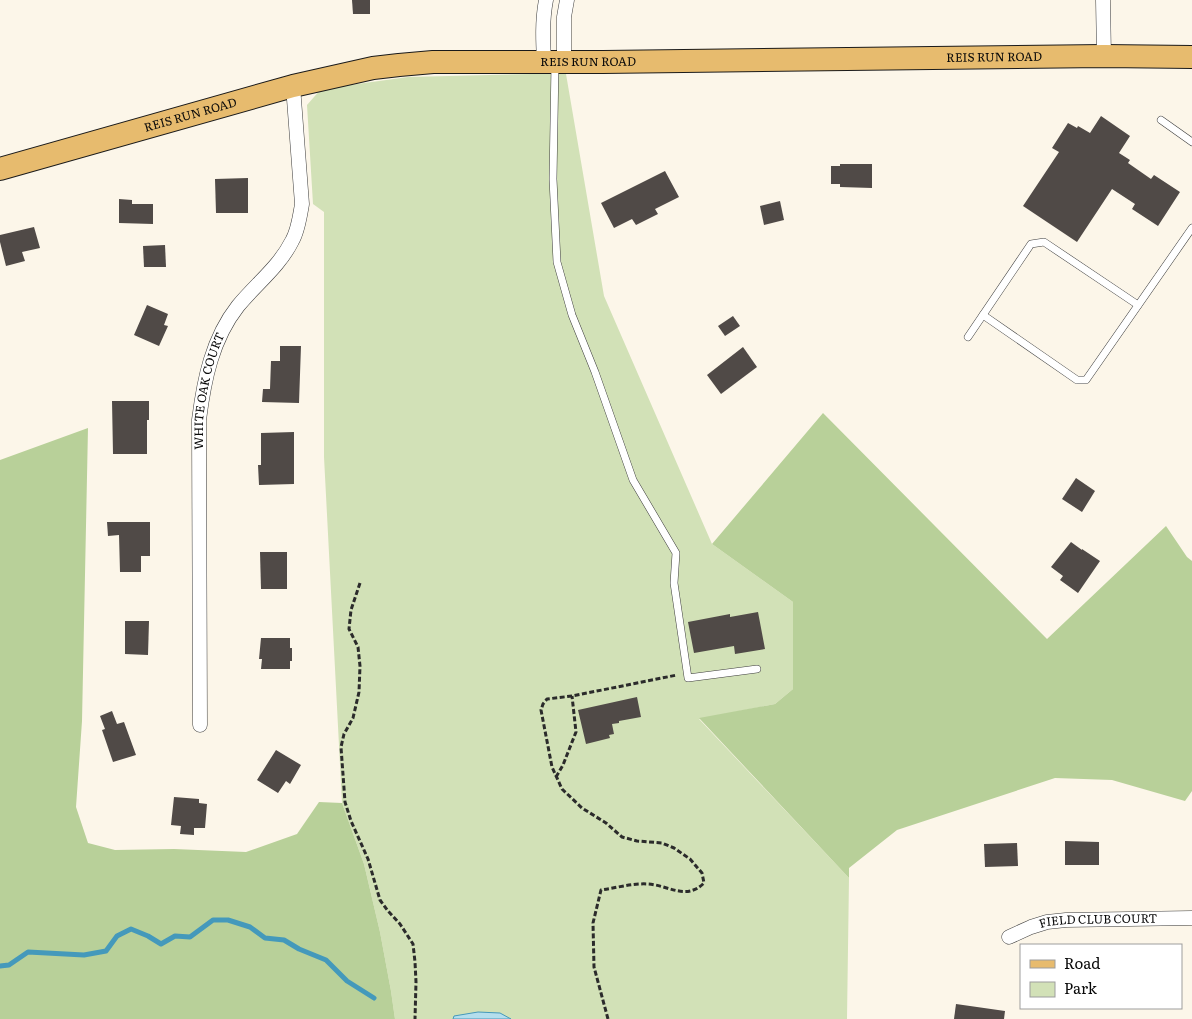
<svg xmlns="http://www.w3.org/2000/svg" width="1192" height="1019" viewBox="0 0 1192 1019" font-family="Literata,serif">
	<rect width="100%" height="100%" fill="#fcf6e9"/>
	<path fill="#d2e1b7" d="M 531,74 L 566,74 L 604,296 L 712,544 L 793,602 L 793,689 L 775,704 L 699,719 L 849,878 L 847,1019 L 395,1019 L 391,991 L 380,932 L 364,864 L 342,803 L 324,457 L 324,212 L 313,204 L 307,105 L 321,89 L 408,77 Z"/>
	<g fill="#b8d099">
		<path d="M 823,413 L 1047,639 L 1166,526 L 1187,557 L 1192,561 L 1192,791 L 1185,801 L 1112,780 L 1055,778 L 897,830 L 849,868 L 849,878 L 699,718 L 775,704 L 793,689 L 793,602 L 712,544 Z"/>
		<path d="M 88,428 L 82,721 L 76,807 L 88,843 L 115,850 L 174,849 L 246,852 L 297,834 L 319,802 L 342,803 L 364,864 L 380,932 L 391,991 L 395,1019 L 0,1019 L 0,460 Z"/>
	</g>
	<path fill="#b4deed" stroke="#49b" d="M 478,1012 L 500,1013 L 511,1019 L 453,1019 L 454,1016 Z"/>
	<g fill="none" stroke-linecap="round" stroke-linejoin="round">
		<path stroke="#49b" stroke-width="5" d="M 0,966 L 9,965 L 28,952 L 84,955 L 106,951 L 117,936 L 131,929 L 148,936 L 161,944 L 175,936 L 190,937 L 213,920 L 228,920 L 250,927 L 265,938 L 284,940 L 299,949 L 326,960 L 347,981 L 374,998"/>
	</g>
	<g fill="#504a47">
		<path d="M 352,0 L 370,0 L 370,14 L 353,14 Z"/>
		<path d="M 1101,116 L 1130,136 L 1119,153 L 1130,160 L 1128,163 L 1151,179 L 1154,175 L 1180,192 L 1158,226 L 1132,209 L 1135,204 L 1112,189 L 1077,242 L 1023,206 L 1059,152 L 1052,148 L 1068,123 L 1077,128 L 1078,126 L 1090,133 Z"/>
		<path d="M 840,164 L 872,164 L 872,188 L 840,187 L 840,184 L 831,184 L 831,166 L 840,166 Z"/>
		<path d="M 665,171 L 679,197 L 655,209 L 658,214 L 636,225 L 632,219 L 614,228 L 601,203 Z"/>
		<path d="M 248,178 L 248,213 L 216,213 L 215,179 Z"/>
		<path d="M 119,199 L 132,200 L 132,204 L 153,204 L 153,224 L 119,223 Z"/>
		<path d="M 780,201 L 784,220 L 764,225 L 760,206 Z"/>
		<path d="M 34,227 L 40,248 L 22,252 L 25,261 L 6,266 L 0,242 L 0,235 Z"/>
		<path d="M 165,245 L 166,267 L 144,267 L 143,246 Z"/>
		<path d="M 147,305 L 168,314 L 164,325 L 168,326 L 159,346 L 134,335 Z"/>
		<path d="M 733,316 L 740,326 L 725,336 L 718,326 Z"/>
		<path d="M 280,346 L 301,346 L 299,403 L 262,402 L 263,389 L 270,389 L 271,361 L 280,361 Z"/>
		<path d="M 743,347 L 757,367 L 721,394 L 707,375 Z"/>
		<path d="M 112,401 L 149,401 L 149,420 L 147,420 L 147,454 L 113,454 Z"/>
		<path d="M 294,432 L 294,484 L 259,485 L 258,465 L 261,465 L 261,433 Z"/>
		<path d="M 1076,478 L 1095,491 L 1082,512 L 1062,499 Z"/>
		<path d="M 107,522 L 150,522 L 150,556 L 141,556 L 141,572 L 120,572 L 119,535 L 108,536 Z"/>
		<path d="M 1071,542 L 1082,550 L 1082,549 L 1100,561 L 1078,593 L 1060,580 L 1063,576 L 1051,567 Z"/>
		<path d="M 260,552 L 287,552 L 287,589 L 261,589 Z"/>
		<path d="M 758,612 L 765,649 L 735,654 L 734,646 L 694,653 L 688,622 L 730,614 L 730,617 Z"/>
		<path d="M 125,621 L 149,621 L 148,655 L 125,654 Z"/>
		<path d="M 261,638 L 290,638 L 290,648 L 292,648 L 292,661 L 290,661 L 290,669 L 261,669 L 262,659 L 259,659 Z"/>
		<path d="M 637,697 L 641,717 L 619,721 L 619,723 L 612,724 L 614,734 L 609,735 L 610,738 L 586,744 L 578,710 Z"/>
		<path d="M 112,711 L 117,724 L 124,722 L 136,755 L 113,762 L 102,730 L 105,729 L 100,716 Z"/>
		<path d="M 276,750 L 301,765 L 290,784 L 286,781 L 278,793 L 257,780 Z"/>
		<path d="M 174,797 L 199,799 L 199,803 L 207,804 L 205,828 L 194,828 L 194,835 L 180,834 L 181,826 L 171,825 Z"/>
		<path d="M 1065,841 L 1099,842 L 1099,865 L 1065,865 Z"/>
		<path d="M 1017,843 L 1018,866 L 985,867 L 984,844 Z"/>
		<path d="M 956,1004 L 1005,1011 L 1004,1019 L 954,1019 Z"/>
	</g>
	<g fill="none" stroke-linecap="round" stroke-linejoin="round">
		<g stroke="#3c3c3c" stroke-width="8">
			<g id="service">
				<path d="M 555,64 L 553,179 L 557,262 L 572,315 L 595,372 L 633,480 L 676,553 L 674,583 L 688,678 L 757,669"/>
				<path d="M 1161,120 L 1192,142"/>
				<path d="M 983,315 L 1077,380 L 1086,380 L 1192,228"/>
				<path d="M 968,337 L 1031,244 L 1044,242 L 1138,305"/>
			</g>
		</g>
		<g stroke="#3c3c3c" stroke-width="15">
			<g id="minor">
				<path d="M 1103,0 L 1104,56"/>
				<path d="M 544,61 C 543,41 542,21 546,0"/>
				<path d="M 564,62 L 564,17 L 567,0"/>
				<path id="s1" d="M 200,725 L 199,420 C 204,380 212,339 238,306 C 256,284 279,267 292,241 C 298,231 300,216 302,204 L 293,86"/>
				<path id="s2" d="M 1009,937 L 1031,927 L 1047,922 L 1066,920 L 1192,918"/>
			</g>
		</g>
		<g stroke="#1a1a1a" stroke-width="24">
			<g id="primary">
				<path id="s3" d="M 0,169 L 293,86 L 373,68 L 399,65 L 433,62 L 603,62 L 1104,56 L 1192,57"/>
			</g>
		</g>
		<g stroke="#2b2b2b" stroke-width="3" stroke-dasharray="5 2.5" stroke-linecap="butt">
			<path d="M 360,583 L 351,610 L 349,629 L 358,647 L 360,666 L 359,692 L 353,718 L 344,734 L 341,747 L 345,802 L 351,821 L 368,859 L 380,900 L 388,911 L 400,924 L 413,944 L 415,962 L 416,982 L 415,1019"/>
			<path d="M 556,777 L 563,765 L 576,732 L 572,696"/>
			<path d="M 608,1019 L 594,967 L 593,923 L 601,890 C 616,888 632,883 648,884 C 668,885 686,901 704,883 L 702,873 L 690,859 L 674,848 L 662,843 L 637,841 L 622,837 L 606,823 L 582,808 L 562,789 L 552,767 L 541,710 L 543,704 L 547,699 L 572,696 L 677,675"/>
		</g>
		<use href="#service" stroke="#fff" stroke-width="7"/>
		<use href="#minor" stroke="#fff" stroke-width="14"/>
		<use href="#primary" stroke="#e7bb6e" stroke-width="22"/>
	</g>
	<g text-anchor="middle" stroke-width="5" stroke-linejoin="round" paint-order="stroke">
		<g font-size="12" fill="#090909" stroke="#fff">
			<text dy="4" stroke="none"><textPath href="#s3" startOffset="1008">REIS RUN ROAD</textPath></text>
			<text dy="4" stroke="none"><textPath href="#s3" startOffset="602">REIS RUN ROAD</textPath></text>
			<text dy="4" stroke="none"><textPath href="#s3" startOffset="198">REIS RUN ROAD</textPath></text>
			<text dy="4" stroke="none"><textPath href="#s1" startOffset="335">WHITE OAK COURT</textPath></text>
			<text dy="4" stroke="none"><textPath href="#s2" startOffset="92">FIELD CLUB COURT</textPath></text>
		</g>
	</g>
	<rect x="1020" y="944" width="162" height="65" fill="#ffffff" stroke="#9d9d9d"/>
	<rect x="1030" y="960" width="25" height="8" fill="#e7bb6e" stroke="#9d9d9d"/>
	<text x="1064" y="969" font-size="15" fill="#090909">Road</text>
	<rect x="1030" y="982" width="25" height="15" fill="#d2e1b7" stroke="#9d9d9d"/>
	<text x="1064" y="994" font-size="15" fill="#090909">Park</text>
</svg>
